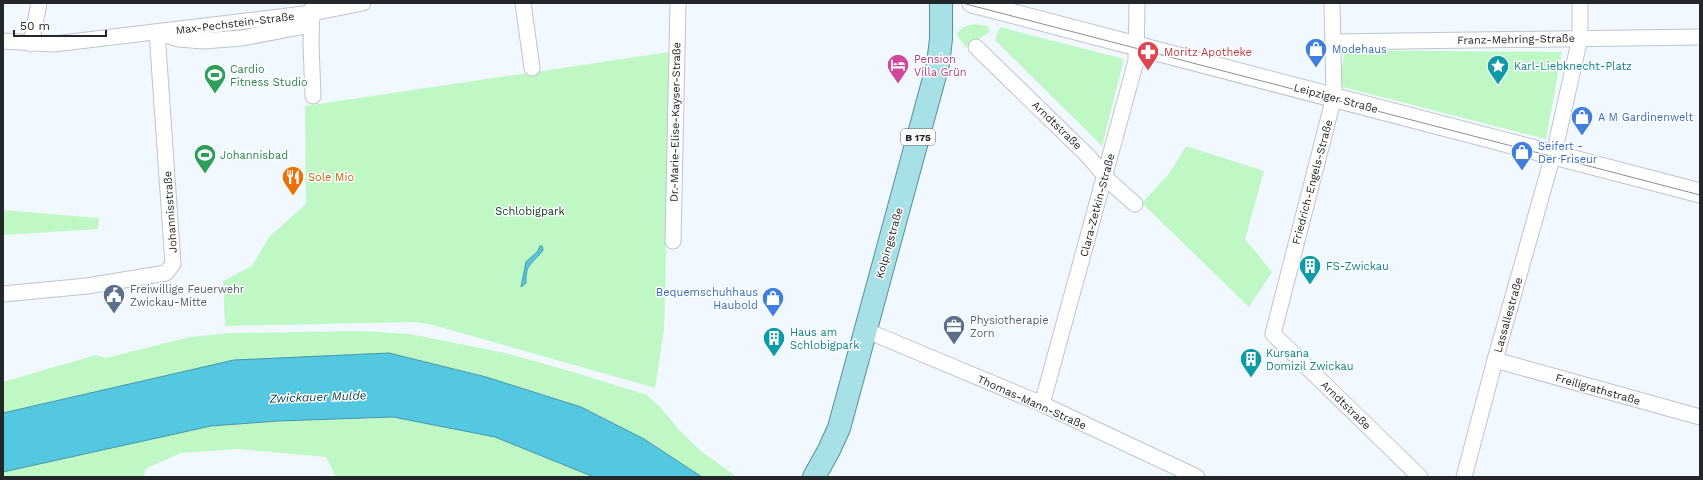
<svg xmlns="http://www.w3.org/2000/svg" width="1703" height="480" viewBox="0 0 1703 480" font-family="'Work Sans',sans-serif">
	<rect width="100%" height="100%" fill="#f1f8ff"/>
	<g fill="#bff8c4">
		<path d="M 975,24 L 988,26 L 990,32 L 965,47 L 956,34 L 963,27 Z"/>
		<path d="M 1000,27 L 1124,59 L 1102,146 L 995,40 Z"/>
		<path d="M 1345,50 L 1562,52 L 1546,139 L 1339,86 Z"/>
		<path d="M 669,52 L 665,303 L 664,330 L 655,388 L 433,325 L 415,322 L 225,326 L 223,281 L 252,266 L 269,237 L 306,204 L 305,106 Z"/>
		<path d="M 1186,146 L 1264,171 L 1245,239 L 1272,272 L 1249,307 L 1142,203 L 1169,174 Z"/>
		<path d="M 3,210 L 99,218 L 98,229 L 3,235 Z"/>
		<path d="M 360,331 L 410,334 L 505,353 L 570,371 L 647,395 L 661,408 L 679,430 L 701,451 L 737,477 L 702,477 L 644,439 L 581,407 L 486,377 L 389,353 L 82,395 L 3,413 L 3,382 L 96,355 L 106,358 L 190,337 L 230,333 Z"/>
		<path d="M 393,417 L 495,437 L 594,477 L 336,477 L 326,457 L 239,449 L 181,453 L 145,469 L 144,477 L 3,477 L 3,472 L 211,426 L 278,421 Z"/>
	</g>
	<g fill="#54c7e1" stroke="#4697aa">
		<path d="M 540,246 L 542,246 L 543,250 C 533,264 525,263 526,283 L 521,287 L 526,262 L 538,251 Z"/>
		<path d="M 389,353 L 486,377 L 581,407 L 644,439 L 702,477 L 594,477 L 495,437 L 393,417 L 278,421 L 211,426 L 3,472 L 3,413 L 234,360 Z"/>
	</g>
	<g fill="none" stroke-linecap="round" stroke-linejoin="round">
		<g stroke="#bec5cb" stroke-width="17">
			<g id="minor">
				<path d="M 523,3 L 532,68"/>
				<path d="M 1332,3 L 1334,97 L 1273,334 L 1420,477"/>
				<path d="M 312,9 L 311,44 L 313,96"/>
				<path d="M 165,35 L 179,39 L 203,41 L 242,38 L 300,27 L 312,13"/>
				<path d="M 3,41 L 54,44 L 312,13 L 363,3"/>
				<path d="M 1333,42 L 1700,37"/>
				<path d="M 31,44 L 39,3"/>
				<path d="M 976,47 L 1088,156 L 1110,182 L 1135,204"/>
				<path d="M 1557,140 L 1580,38 L 1580,3"/>
				<path d="M 673,241 L 678,3"/>
				<path d="M 3,294 L 87,286 L 166,273 L 173,264 L 157,32"/>
				<path d="M 865,330 L 1042,404 L 1197,477"/>
				<path d="M 1495,360 L 1700,417"/>
				<path d="M 1042,404 L 1136,61 L 1137,3"/>
				<path d="M 1464,477 L 1495,360 L 1553,155"/>
			</g>
		</g>
		<g stroke="#bec5cb" stroke-width="21">
			<path id="tertiary" d="M 972,3 L 1700,193"/>
		</g>
		<g stroke="#539298" stroke-width="24">
			<path id="primary" d="M 814,477 L 829,450 L 839,428 L 938,64 L 941,39 L 941,3"/>
		</g>
		<use href="#minor" stroke="#fff" stroke-width="15"/>
		<use href="#tertiary" stroke="#fff" stroke-width="19"/>
		<use href="#primary" stroke="#a7e0e5" stroke-width="22"/>
		<path stroke="#8a8f94" stroke-width="1" d="M 962,3 L 1700,195"/>
	</g>
	<defs>
		<g id="shop-pin" transform="scale(1.15)"><path d="M0 17L-7.5 6A9.5 9.5 0 1 1 7.5 6Z" fill="#3f7fe0" stroke="#fff"/><path d="M-5-2.5h2.3a2.7 3.5 0 0 1 5.4 0H5L5.5 6h-11ZM-1.5-2.5h3a1.5 2.3 0 0 0-3 0Z" fill="#fff"/></g>
		<g id="pharmacy-pin" transform="scale(1.15)"><path d="M0 17L-7.5 6A9.5 9.5 0 1 1 7.5 6Z" fill="#e0444e" stroke="#fff"/><path d="M-2-6h4v4h4v4h-4v4h-4v-4h-4v-4h4Z" fill="#fff"/></g>
		<g id="hotel-pin" transform="scale(1.15)"><path d="M0 17L-7.5 6A9.5 9.5 0 1 1 7.5 6Z" fill="#d1479c" stroke="#fff"/><path d="M-6-4.5h1.5V1H6V5H4.5V3h-9V5H-6ZM-4 0a1.8 1.8 0 1 1 3.6 0ZM.5 0V-2.5h3Q6-2.5 6 0Z" fill="#fff"/></g>
		<g id="sight-pin" transform="scale(1.15)"><path d="M0 17L-7.5 6A9.5 9.5 0 1 1 7.5 6Z" fill="#0f9aa8" stroke="#fff"/><path d="M0-6L1.8-2.2L6-1.7L2.9 1.2L3.7 5.4L0 3.3L-3.7 5.4L-2.9 1.2L-6-1.7L-1.8-2.2Z" fill="#fff"/></g>
		<g id="stadium-pin" transform="scale(1.15)"><path d="M0 17L-7.5 6A9.5 9.5 0 1 1 7.5 6Z" fill="#2e9e5b" stroke="#fff"/><path d="M0-5a6.5 5 0 1 0 0 10a6.5 5 0 1 0 0-10ZM-3.5-1.8h7v3.6h-7Z" fill="#fff"/></g>
		<g id="restaurant-pin" transform="scale(1.15)"><path d="M0 17L-7.5 6A9.5 9.5 0 1 1 7.5 6Z" fill="#e8710a" stroke="#fff"/><path d="M-5-6h1v4h1v-4h1v4h1v-4h1v5L-1.5 .5V6h-2V.5L-5-1ZM5-6V6H3V1.5H1.5Q1.5-4 5-6Z" fill="#fff"/></g>
		<g id="building-pin" transform="scale(1.15)"><path d="M0 17L-7.5 6A9.5 9.5 0 1 1 7.5 6Z" fill="#0f9aa8" stroke="#fff"/><path d="M-4-6H4V6H1V3H-1V6H-4ZM-2.5-4.3h1.7v1.8h-1.7ZM.8-4.3h1.7v1.8H.8ZM-2.5-1h1.7V.8h-1.7ZM.8-1h1.7V.8H.8Z" fill="#fff"/></g>
		<g id="civic-pin" transform="scale(1.15)"><path d="M0 17L-7.5 6A9.5 9.5 0 1 1 7.5 6Z" fill="#5c6f8a" stroke="#fff"/><path d="M-.6-6.5H3V-4.5H.6V-3L4-1V1h2V6H-6V1h2V-1L-.6-3ZM-1.2 2.5V6h2.4V2.5Z" fill="#fff"/></g>
		<g id="office-pin" transform="scale(1.15)"><path d="M0 17L-7.5 6A9.5 9.5 0 1 1 7.5 6Z" fill="#5c6f8a" stroke="#fff"/><path d="M-6-3h4V-5.5h4V-3h4V5H-6ZM-1-4.5V-3h2v-1.5ZM-6 0V1H6V0Z" fill="#fff"/></g>
	</defs>
	<g fill-rule="evenodd">
		<use href="#shop-pin" x="1316" y="49"/>
		<use href="#pharmacy-pin" x="1148" y="52"/>
		<use href="#hotel-pin" x="898" y="65"/>
		<use href="#sight-pin" x="1498" y="66"/>
		<use href="#stadium-pin" x="215" y="75"/>
		<use href="#shop-pin" x="1582" y="117"/>
		<use href="#shop-pin" x="1522" y="152"/>
		<use href="#stadium-pin" x="205" y="155"/>
		<use href="#restaurant-pin" x="293" y="177"/>
		<use href="#building-pin" x="1310" y="266"/>
		<use href="#civic-pin" x="114" y="295"/>
		<use href="#shop-pin" x="773" y="298"/>
		<use href="#office-pin" x="954" y="326"/>
		<use href="#building-pin" x="774" y="338"/>
		<use href="#building-pin" x="1251" y="359"/>
	</g>
	<g text-anchor="middle" stroke-width="3" stroke-linejoin="round" paint-order="stroke">
		<rect fill="#fff" stroke="#666869" stroke-width="1" x="901" y="129" width="34" height="16" rx="3"/>
		<g font-size="10" font-weight="bold" fill="#242729">
			<text x="918" y="141">B 175</text>
		</g>
		<g font-size="11" fill="#242729" stroke="#fff">
			<text transform="translate(235 23) rotate(-7)" y="4">Max-Pechstein-Straße</text>
			<text transform="translate(1516 39) rotate(-1)" y="4">Franz-Mehring-Straße</text>
			<text transform="translate(1336 98) rotate(15)" y="4">Leipziger Straße</text>
			<text transform="translate(675 122) rotate(-89)" y="4">Dr.-Marie-Elise-Kayser-Straße</text>
			<text transform="translate(1057 125) rotate(44)" y="4">Arndtstraße</text>
			<text transform="translate(1312 182) rotate(-75)" y="4">Friedrich-Engels-Straße</text>
			<text transform="translate(1097 205) rotate(-75)" y="4">Clara-Zetkin-Straße</text>
			<text transform="translate(170 212) rotate(-94)" y="4">Johannisstraße</text>
			<text transform="translate(889 243) rotate(-74)" y="4">Kolpingstraße</text>
			<text transform="translate(1508 315) rotate(-74)" y="4">Lassallestraße</text>
			<text transform="translate(1598 389) rotate(16)" y="4">Freiligrathstraße</text>
			<text transform="translate(1032 402) rotate(24)" y="4">Thomas-Mann-Straße</text>
			<text transform="translate(1346 405) rotate(44)" y="4">Arndtstraße</text>
		</g>
		<g font-size="11" fill="#366cbe" stroke="#fff" text-anchor="start">
			<text x="1332" y="53">Modehaus</text>
			<text x="1598" y="121">A M Gardinenwelt</text>
			<text x="1538" y="150">Seifert -<tspan x="1538" dy="13">Der Friseur</tspan></text>
			<text x="758" y="296" text-anchor="end">Bequemschuhhaus<tspan x="758" dy="13">Haubold</tspan></text>
		</g>
		<g font-size="11" fill="#be3a42" stroke="#fff" text-anchor="start">
			<text x="1164" y="56">Moritz Apotheke</text>
		</g>
		<g font-size="11" fill="#b23c85" stroke="#fff" text-anchor="start">
			<text x="914" y="63">Pension<tspan x="914" dy="13">Villa Grün</tspan></text>
		</g>
		<g font-size="11" fill="#0d838f" stroke="#fff" text-anchor="start">
			<text x="1514" y="70">Karl-Liebknecht-Platz</text>
			<text x="1326" y="270">FS-Zwickau</text>
			<text x="790" y="336">Haus am<tspan x="790" dy="13">Schlobigpark</tspan></text>
			<text x="1266" y="357">Kursana<tspan x="1266" dy="13">Domizil Zwickau</tspan></text>
		</g>
		<g font-size="11" fill="#27864d" stroke="#fff" text-anchor="start">
			<text x="230" y="73">Cardio<tspan x="230" dy="13">Fitness Studio</tspan></text>
			<text x="220" y="159">Johannisbad</text>
		</g>
		<g font-size="11" fill="#c56008" stroke="#fff" text-anchor="start">
			<text x="308" y="181">Sole Mio</text>
		</g>
		<g font-size="11" fill="#12421c" stroke="#fff">
			<text x="530" y="215">Schlobigpark</text>
		</g>
		<g font-size="11" fill="#4e5e75" stroke="#fff" text-anchor="start">
			<text x="130" y="293">Freiwillige Feuerwehr<tspan x="130" dy="13">Zwickau-Mitte</tspan></text>
			<text x="970" y="324">Physiotherapie<tspan x="970" dy="13">Zorn</tspan></text>
		</g>
		<g font-size="12" font-style="italic" fill="#083e49" stroke="#fff">
			<text transform="translate(318 397) rotate(-2)" y="4">Zwickauer Mulde</text>
		</g>
	</g>
	<rect width="1703" height="480" fill="none" stroke="#242729" stroke-width="8"/>
	<path d="M14 30v6h92v-6" fill="none" stroke="#242729" stroke-width="2"/>
	<text x="20" y="30" font-size="12" fill="#242729" stroke="#ffffff" stroke-width="3" paint-order="stroke">50 m</text>
</svg>
